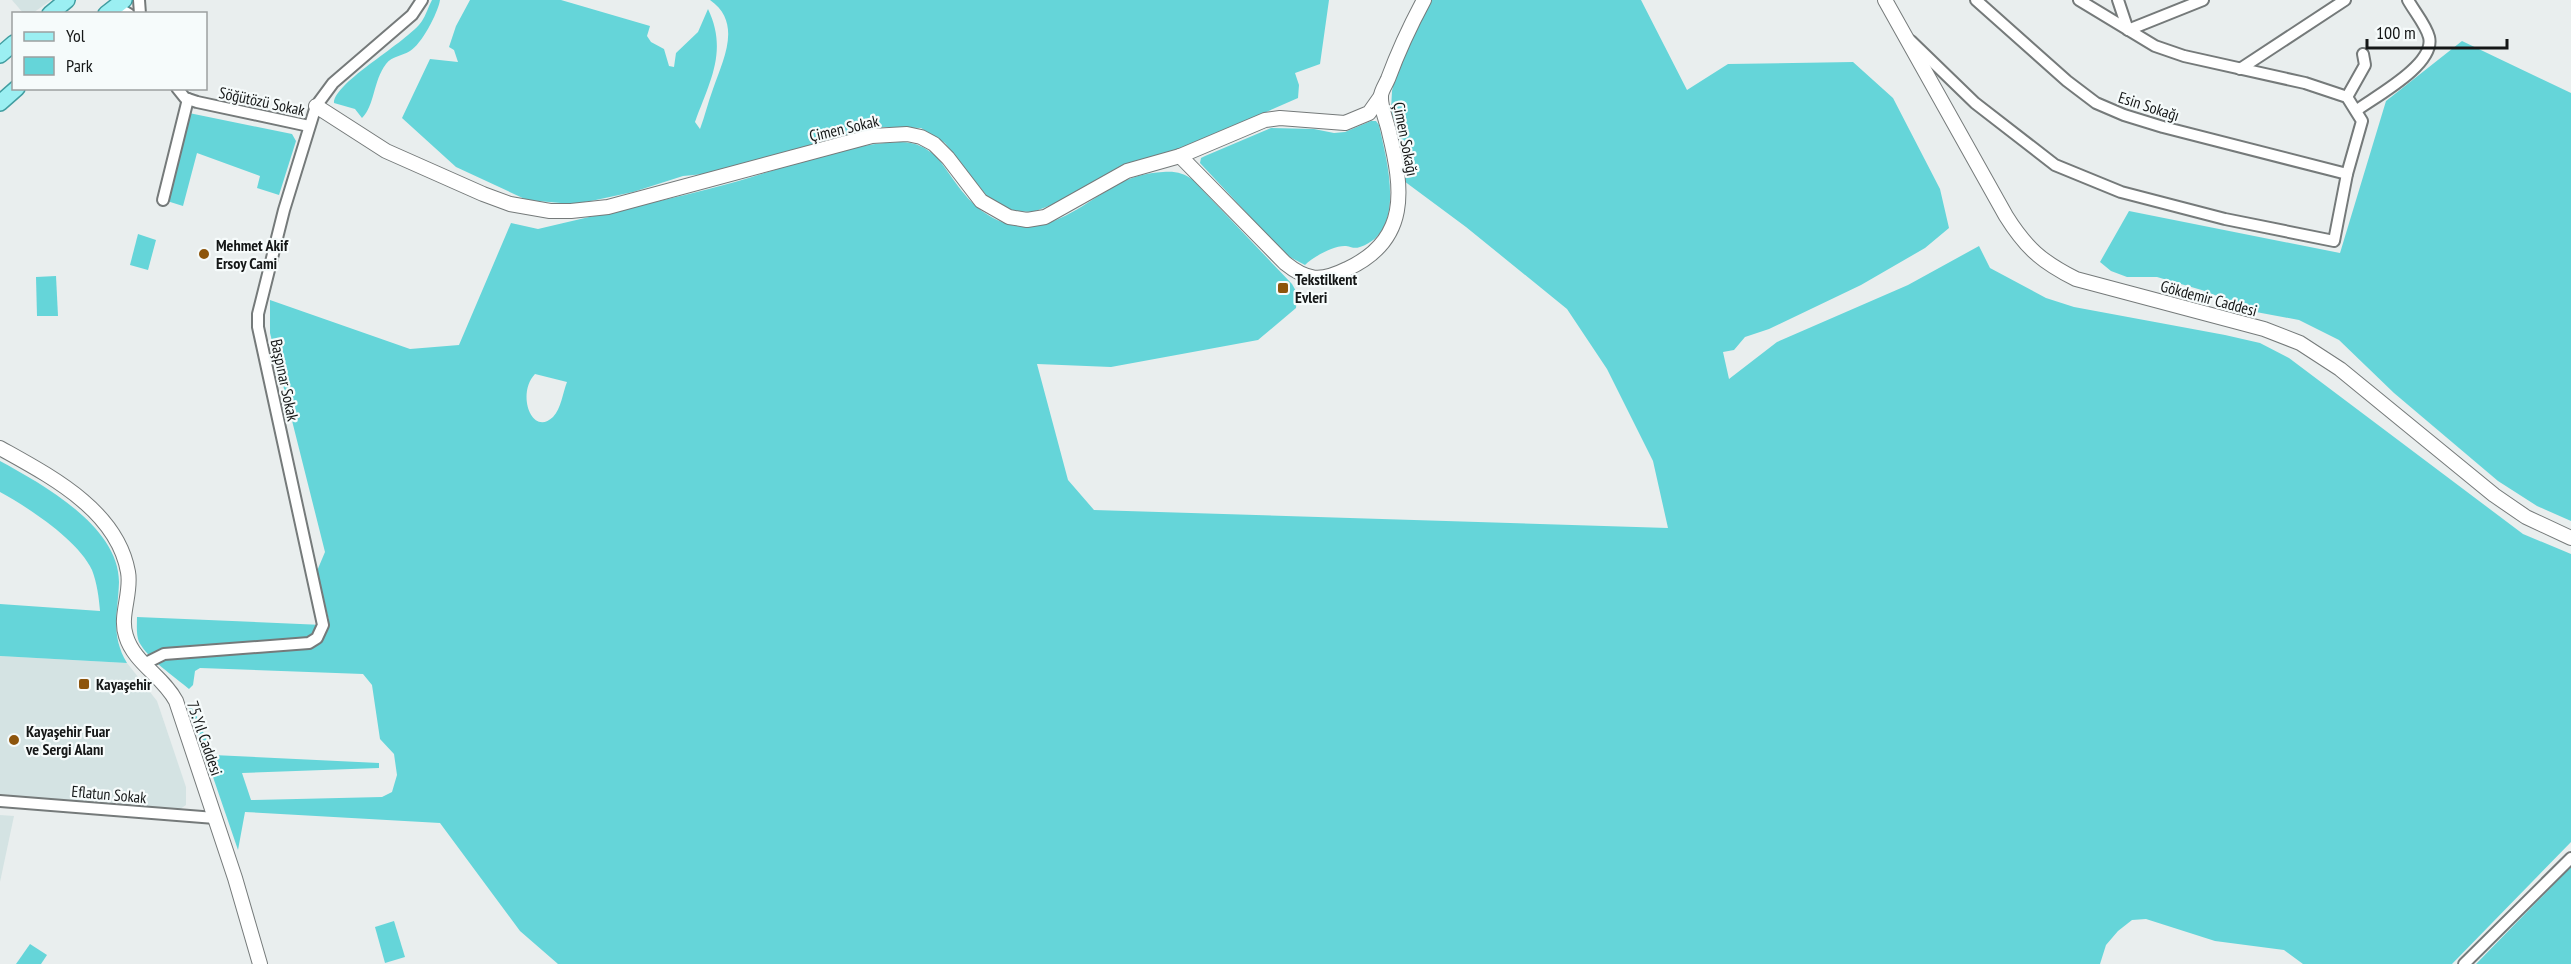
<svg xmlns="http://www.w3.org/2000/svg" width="2571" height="964" viewBox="0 0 2571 964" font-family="'PT Sans Narrow',sans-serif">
	<rect width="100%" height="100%" fill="#e9eeee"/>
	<g fill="#d4e3e3">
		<path d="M 12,0 L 51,0 L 33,13 L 24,14 Z"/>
		<path d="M 0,656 L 127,663 L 157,701 L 186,787 L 186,805 L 180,809 L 0,797 Z"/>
		<path d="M 0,815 L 14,816 L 0,882 Z"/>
	</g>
	<g fill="#65d5d9" fill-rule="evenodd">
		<path d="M 432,0 L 440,0 C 438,13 421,45 410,51 C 402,56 392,56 386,64 C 373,81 375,105 362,118 L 355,109 L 334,103 C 334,82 408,42 422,21 C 426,15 428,7 432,0 Z"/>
		<path d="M 470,0 L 561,0 L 650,26 L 647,36 L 651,42 L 664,49 L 669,66 L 674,67 L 676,53 L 698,32 L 708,9 C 728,51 710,81 695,122 L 700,129 C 705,116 708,102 713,89 C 723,60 743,23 710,0 L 1329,0 L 1320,64 L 1295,73 L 1299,85 L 1298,98 L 1170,154 L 1133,162 L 1110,172 L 1067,199 L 1033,212 L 1015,211 L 1002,206 L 986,195 L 945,143 L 921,128 L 884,127 L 851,134 L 704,174 L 683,176 L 633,192 L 591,201 L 572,204 L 527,200 L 456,167 L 402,118 L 430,59 L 458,62 L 454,50 L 449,47 L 456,26 Z"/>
		<path d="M 1432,0 L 1641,0 L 1687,90 L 1728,64 L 1853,62 L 1893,98 L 1940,189 L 1949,228 L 1925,248 L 1861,285 L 1769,329 L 1745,337 L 1734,350 L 1723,352 L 1729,379 L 1777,342 L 1908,285 L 1979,246 L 1990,268 L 2046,298 L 2074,307 L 2225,335 L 2260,343 L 2289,358 L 2523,534 L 2571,554 L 2571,842 L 2452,964 L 2303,964 L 2284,950 L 2215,941 L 2146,919 L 2132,920 L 2118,931 L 2106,945 L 2100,964 L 558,964 L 520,931 L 440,823 L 245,812 L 238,850 L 189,707 L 194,710 L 213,755 L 379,763 L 379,768 L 242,773 L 251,800 L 382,797 L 392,792 L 397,775 L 394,754 L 380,739 L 372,685 L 363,674 L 200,668 L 195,671 L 193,685 L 189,689 C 174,676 149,660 139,642 C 136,634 137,625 137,617 L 323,625 L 329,621 L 317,571 L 325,552 L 270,333 L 270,300 L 410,349 L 459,345 L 511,223 L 538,229 C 603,213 670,200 735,182 C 788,167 843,144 900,142 C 915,142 925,147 937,157 C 951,175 965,200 985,213 C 1035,247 1073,210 1115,186 C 1129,177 1147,173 1163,172 C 1175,171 1184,173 1193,180 L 1292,284 L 1297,293 L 1296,308 L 1258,340 L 1111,367 L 1037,364 L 1068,480 L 1094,510 L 1668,528 L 1653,461 L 1607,369 L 1567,309 L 1466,227 L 1404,181 L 1401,143 L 1391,110 L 1392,91 L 1398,65 ZM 535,374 L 567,382 C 563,392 561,409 553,417 C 532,437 516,394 535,374 Z"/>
		<path d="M 2462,41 L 2571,93 L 2571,521 L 2537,506 L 2498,481 L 2394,393 L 2339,340 L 2299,320 L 2256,312 L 2205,291 L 2157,277 L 2127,277 L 2111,271 L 2100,262 L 2129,211 L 2340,253 L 2386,101 Z"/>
		<path d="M 189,113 L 292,134 L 296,141 L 279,195 L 257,188 L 260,176 L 197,153 L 183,206 L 167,201 Z"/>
		<path d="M 1371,121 L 1376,121 L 1379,125 C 1386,159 1408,231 1360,247 C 1354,249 1352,247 1346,246 C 1334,245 1313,257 1305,265 L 1286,255 L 1200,163 L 1201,158 L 1205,156 L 1271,128 L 1314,129 L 1334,133 L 1345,132 Z"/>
		<path d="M 138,234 L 156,240 L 148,270 L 130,265 Z"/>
		<path d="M 56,276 L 58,316 L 37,316 L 36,277 Z"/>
		<path d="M 0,461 C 42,484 119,526 119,582 C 118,614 110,634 127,663 L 0,656 L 0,604 L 100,611 C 99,598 97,583 92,570 C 78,540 29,508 0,492 Z"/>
		<path d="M 2571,867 L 2571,964 L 2476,964 Z"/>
		<path d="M 394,921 L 405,957 L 385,963 L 375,927 Z"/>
		<path d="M 30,944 L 47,955 L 41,964 L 16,964 Z"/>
	</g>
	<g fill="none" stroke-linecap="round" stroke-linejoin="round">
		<g stroke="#757a7a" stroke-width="14">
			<g id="street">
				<path d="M 139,0 L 140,14"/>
				<path d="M 1976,0 L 2067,81 L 2096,103 L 2124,115 L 2163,127 L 2347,174"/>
				<path d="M 2118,0 L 2128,30 L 2203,0"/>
				<path d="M 110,12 L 122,10 L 129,14"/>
				<path d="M 1911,41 L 1975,103 L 2055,165 L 2121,192 L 2225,219 L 2334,241 L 2347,174 L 2362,121 L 2347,97 L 2305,83 L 2184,56 L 2155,46 L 2079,0"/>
				<path d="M 2240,69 L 2345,0"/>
				<path d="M 177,88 L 185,98 L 197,102 L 309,126"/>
				<path d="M 2347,97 L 2365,65 L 2363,54"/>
				<path d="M 2357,110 C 2376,96 2436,64 2429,37 C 2426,25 2414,11 2408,0"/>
				<path d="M 163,200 L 188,99"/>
				<path d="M 144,664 L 164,654 L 309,643 L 317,638 L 323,625 L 258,327 L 258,314 L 284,210 L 316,106 L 333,83 L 412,15 L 422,0"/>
				<path d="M 0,801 L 215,818"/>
				<path d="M 2464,964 L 2571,858"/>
			</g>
		</g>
		<g stroke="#757a7a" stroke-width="16">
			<g id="secondary">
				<path d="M 1885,0 L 2006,216 C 2026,248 2042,262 2076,279 L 2264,329 L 2300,343 L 2340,369 L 2494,495 L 2526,517 L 2571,538"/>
				<path d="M 316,106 L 386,151 L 483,194 L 510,204 L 550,211 L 571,211 L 608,207 L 872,136 L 907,134 L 921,137 L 934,144 L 948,158 L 981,201 L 1009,217 L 1027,220 L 1045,217 L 1127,171 L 1180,156 L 1265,120 L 1280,118 L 1345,123 L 1369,113 L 1381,96"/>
				<path d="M 1180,156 L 1285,263 C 1307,281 1321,282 1347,269 C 1410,240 1403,189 1389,132 C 1387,122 1380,106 1381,96 C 1381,91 1386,84 1388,79 C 1398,52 1410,26 1424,0"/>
				<path d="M 0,448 C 50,476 117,510 128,572 C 132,593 119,616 126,636 C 134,663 163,676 176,701 L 235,878 L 260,964"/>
			</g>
		</g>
		<g stroke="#419da0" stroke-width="18">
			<g id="primary">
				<path d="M 50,14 L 67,0"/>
				<path d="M 106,14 L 124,0"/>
				<path d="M 0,55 L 14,43"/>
				<path d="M 0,103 L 17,88"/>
			</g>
		</g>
		<use href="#street" stroke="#fff" stroke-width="10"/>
		<use href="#secondary" stroke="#fff" stroke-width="14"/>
		<use href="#primary" stroke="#9beff2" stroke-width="15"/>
	</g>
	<g fill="#8d550c" stroke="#f6fbfb" stroke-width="2">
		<circle cx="204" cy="254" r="6"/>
		<rect x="1277" y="282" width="12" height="12" rx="3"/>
		<rect x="78" y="678" width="12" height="12" rx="3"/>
		<circle cx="14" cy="740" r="6"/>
	</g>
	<g text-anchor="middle" stroke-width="4.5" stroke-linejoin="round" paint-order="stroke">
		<g font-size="16" fill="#151717" stroke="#f6fbfb">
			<text transform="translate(262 101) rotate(12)" y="6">Söğütözü Sokak</text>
			<text transform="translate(2149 106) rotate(18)" y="6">Esin Sokağı</text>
			<text transform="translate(844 128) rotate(-13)" y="6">Çimen Sokak</text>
			<text transform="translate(1406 139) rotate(79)" y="6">Çimen Sokağı</text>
			<text transform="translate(2209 298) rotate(15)" y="6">Gökdemir Caddesi</text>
			<text transform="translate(285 380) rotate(78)" y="6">Başpınar Sokak</text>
			<text transform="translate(205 738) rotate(71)" y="6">75.Yıl Caddesi</text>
			<text transform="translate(109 794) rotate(5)" y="6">Eflatun Sokak</text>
		</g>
		<g font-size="16" font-weight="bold" fill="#151717" stroke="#f6fbfb" text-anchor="start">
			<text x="216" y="251">Mehmet Akif<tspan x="216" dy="18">Ersoy Cami</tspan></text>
			<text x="1295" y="285">Tekstilkent<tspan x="1295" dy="18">Evleri</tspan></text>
			<text x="96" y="690">Kayaşehir</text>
			<text x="26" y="737">Kayaşehir Fuar<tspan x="26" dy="18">ve Sergi Alanı</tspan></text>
		</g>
	</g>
	<rect x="12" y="12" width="195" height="78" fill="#f6fbfb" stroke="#9ca0a0" stroke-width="1.5"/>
	<rect x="24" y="32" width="30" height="9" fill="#9beff2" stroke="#9ca0a0" stroke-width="1.5"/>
	<text x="66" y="42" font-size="18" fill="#151717">Yol</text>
	<rect x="24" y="57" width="30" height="18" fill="#65d5d9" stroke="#9ca0a0" stroke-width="1.5"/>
	<text x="66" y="72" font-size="18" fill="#151717">Park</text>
	<path d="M2367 39v9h140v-9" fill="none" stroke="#151717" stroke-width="3"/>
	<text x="2376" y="39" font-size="18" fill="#151717" stroke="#f6fbfb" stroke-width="4.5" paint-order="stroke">100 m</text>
</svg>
